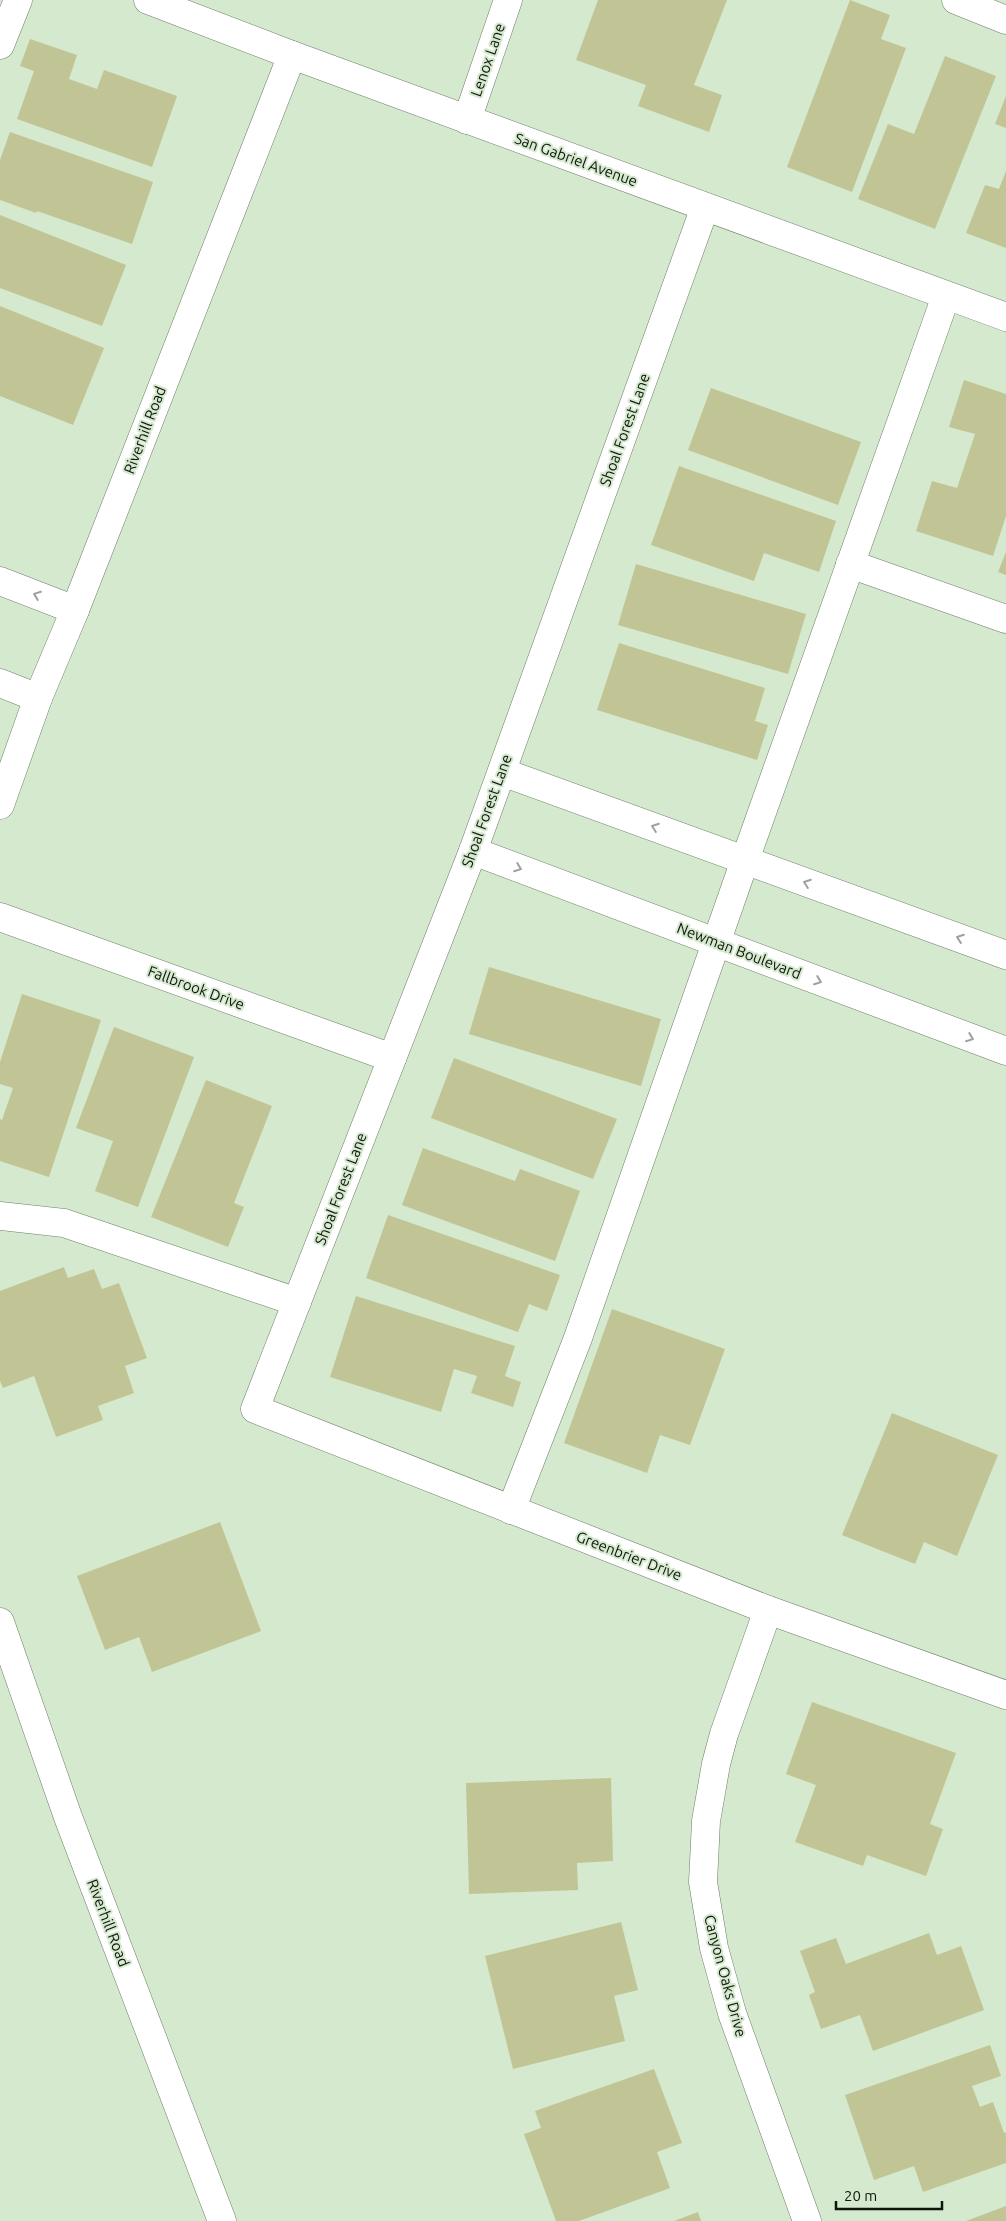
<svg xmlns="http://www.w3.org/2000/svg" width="1006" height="2221" viewBox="0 0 1006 2221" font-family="Ubuntu,sans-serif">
	<rect width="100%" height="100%" fill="#d5e9cf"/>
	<g fill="#c1c595">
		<path d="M 598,0 L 727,0 L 694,85 L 722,95 L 709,132 L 638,106 L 646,85 L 576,60 Z"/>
		<path d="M 850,0 L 890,15 L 881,39 L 906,48 L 852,192 L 787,167 Z"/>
		<path d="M 30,39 L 77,55 L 69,79 L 97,89 L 104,70 L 177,96 L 152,167 L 17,119 L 34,71 L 20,66 Z"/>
		<path d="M 945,56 L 996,76 L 935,229 L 858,199 L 888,124 L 914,134 Z"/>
		<path d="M 1006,96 L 1006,128 L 995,124 Z"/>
		<path d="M 10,132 L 153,182 L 132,244 L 37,211 L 36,213 L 0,200 L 0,160 Z"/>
		<path d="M 1006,171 L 1006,248 L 966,233 L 985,185 L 999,189 Z"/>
		<path d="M 0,215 L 126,265 L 102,326 L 0,288 Z"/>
		<path d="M 0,306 L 104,348 L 73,425 L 0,396 Z"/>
		<path d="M 964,380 L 1006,394 L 1006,516 L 993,556 L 916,531 L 932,481 L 957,488 L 975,434 L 949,427 Z"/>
		<path d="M 711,388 L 861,442 L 838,505 L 688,450 Z"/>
		<path d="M 679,466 L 836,521 L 819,572 L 764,553 L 754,581 L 651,545 Z"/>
		<path d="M 1006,552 L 1006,575 L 998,572 Z"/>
		<path d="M 636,564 L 806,614 L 788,674 L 618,625 Z"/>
		<path d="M 619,643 L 765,688 L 755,721 L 768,725 L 757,760 L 597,710 Z"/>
		<path d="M 489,967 L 661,1019 L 641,1086 L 469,1034 Z"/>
		<path d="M 22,994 L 101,1020 L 49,1177 L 0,1161 L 0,1119 L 2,1120 L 13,1088 L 0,1084 L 0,1062 Z"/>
		<path d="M 114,1027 L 194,1057 L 138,1207 L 95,1191 L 113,1141 L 76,1128 Z"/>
		<path d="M 454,1058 L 617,1119 L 593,1179 L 431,1118 Z"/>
		<path d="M 206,1080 L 272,1106 L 234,1203 L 244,1207 L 228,1247 L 151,1217 Z"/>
		<path d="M 423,1148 L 515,1181 L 520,1169 L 580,1191 L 555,1261 L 402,1205 Z"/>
		<path d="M 388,1215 L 560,1275 L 547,1311 L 529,1304 L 518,1332 L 366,1278 Z"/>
		<path d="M 64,1267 L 68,1278 L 94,1269 L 102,1289 L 119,1283 L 147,1358 L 125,1366 L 134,1393 L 98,1406 L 103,1420 L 56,1437 L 34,1376 L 3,1388 L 0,1381 L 0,1291 Z"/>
		<path d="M 356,1296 L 515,1346 L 505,1376 L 521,1382 L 513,1407 L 471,1393 L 477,1376 L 454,1369 L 441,1412 L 330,1377 Z"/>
		<path d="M 612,1309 L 725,1349 L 690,1445 L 660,1435 L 647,1473 L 564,1443 Z"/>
		<path d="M 892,1413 L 998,1455 L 957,1556 L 924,1542 L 915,1564 L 842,1535 Z"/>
		<path d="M 220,1522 L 261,1631 L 152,1672 L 139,1637 L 105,1650 L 77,1576 Z"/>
		<path d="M 812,1702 L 956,1753 L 930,1824 L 943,1829 L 926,1876 L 867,1855 L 863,1866 L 795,1842 L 816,1785 L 786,1774 Z"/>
		<path d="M 611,1778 L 613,1861 L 577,1863 L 578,1890 L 469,1894 L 466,1783 Z"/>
		<path d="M 621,1922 L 638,1990 L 614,1996 L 625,2041 L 513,2069 L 485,1956 Z"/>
		<path d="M 929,1933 L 937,1955 L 961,1946 L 984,2010 L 873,2051 L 860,2015 L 821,2029 L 809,1995 L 815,1992 L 800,1951 L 836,1938 L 846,1964 Z"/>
		<path d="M 990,2045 L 1001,2076 L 972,2086 L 980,2107 L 993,2102 L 1004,2133 L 1006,2132 L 1006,2163 L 923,2192 L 914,2166 L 874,2180 L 845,2095 Z"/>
		<path d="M 654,2069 L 682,2143 L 657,2152 L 670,2188 L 579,2221 L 556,2221 L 524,2134 L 541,2128 L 535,2111 Z"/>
		<path d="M 1006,2206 L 1006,2221 L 966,2221 Z"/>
		<path d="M 698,2212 L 701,2221 L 674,2221 Z"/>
	</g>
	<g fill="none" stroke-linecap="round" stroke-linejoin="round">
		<g stroke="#6e7f68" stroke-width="29">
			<g id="minor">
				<path d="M 148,0 L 292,55 L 1006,317"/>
				<path d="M 956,0 L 1006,20"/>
				<path d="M 0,45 L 18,0"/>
				<path d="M 467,120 L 508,0"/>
				<path d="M 705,207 L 473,851 L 255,1409 L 768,1610 L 1006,1695"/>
				<path d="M 850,564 L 1006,619"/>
				<path d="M 0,581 L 75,610"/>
				<path d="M 0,683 L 38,698"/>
				<path d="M 502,772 L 1006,955"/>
				<path d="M 0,805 L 38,698 L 75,610 L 292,55"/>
				<path d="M 473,851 L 1006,1051"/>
				<path d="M 0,917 L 392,1058"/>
				<path d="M 0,1216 L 64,1223 L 297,1302"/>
				<path d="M 511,1510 L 578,1338 L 745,860 L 946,296"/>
				<path d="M 768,1610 L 724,1734 L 716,1764 L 706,1821 L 703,1882 L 714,1948 L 732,2013 L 807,2221"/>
				<path d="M 0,1622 L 68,1817 L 222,2221"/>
			</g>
		</g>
		<use href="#minor" stroke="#fff" stroke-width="28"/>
	</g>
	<defs><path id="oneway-chevron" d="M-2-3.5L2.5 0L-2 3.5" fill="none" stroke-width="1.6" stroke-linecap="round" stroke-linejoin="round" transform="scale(1.25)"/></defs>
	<g stroke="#9fa19e">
		<use href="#oneway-chevron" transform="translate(37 595) rotate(-159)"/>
		<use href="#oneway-chevron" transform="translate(655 827) rotate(-160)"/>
		<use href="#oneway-chevron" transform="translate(518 868) rotate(21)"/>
		<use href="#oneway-chevron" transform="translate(807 883) rotate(-160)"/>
		<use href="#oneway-chevron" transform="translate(960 938) rotate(-160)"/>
		<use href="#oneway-chevron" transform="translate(818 981) rotate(21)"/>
		<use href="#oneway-chevron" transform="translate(970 1038) rotate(21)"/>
	</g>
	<g text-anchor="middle" stroke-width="4" stroke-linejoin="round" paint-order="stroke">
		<g font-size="15" fill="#0f150c" stroke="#d5e9cf">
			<text transform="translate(488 60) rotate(-71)" y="5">Lenox Lane</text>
			<text transform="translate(576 160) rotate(20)" y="5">San Gabriel Avenue</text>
			<text transform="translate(145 430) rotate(-69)" y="5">Riverhill Road</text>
			<text transform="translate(625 430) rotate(-70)" y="5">Shoal Forest Lane</text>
			<text transform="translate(487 811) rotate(-70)" y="5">Shoal Forest Lane</text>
			<text transform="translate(739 951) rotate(21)" y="5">Newman Boulevard</text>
			<text transform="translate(196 988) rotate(20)" y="5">Fallbrook Drive</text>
			<text transform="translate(341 1189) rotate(-69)" y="5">Shoal Forest Lane</text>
			<text transform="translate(629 1556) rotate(21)" y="5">Greenbrier Drive</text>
			<text transform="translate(108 1923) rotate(69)" y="5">Riverhill Road</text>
			<text transform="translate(725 1976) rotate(75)" y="5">Canyon Oaks Drive</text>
		</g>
	</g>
	<path d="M836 2201v8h106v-8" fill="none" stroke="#0f150c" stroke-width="2.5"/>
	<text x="844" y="2201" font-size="15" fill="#0f150c" stroke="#d5e9cf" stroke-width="4" paint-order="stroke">20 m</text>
</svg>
